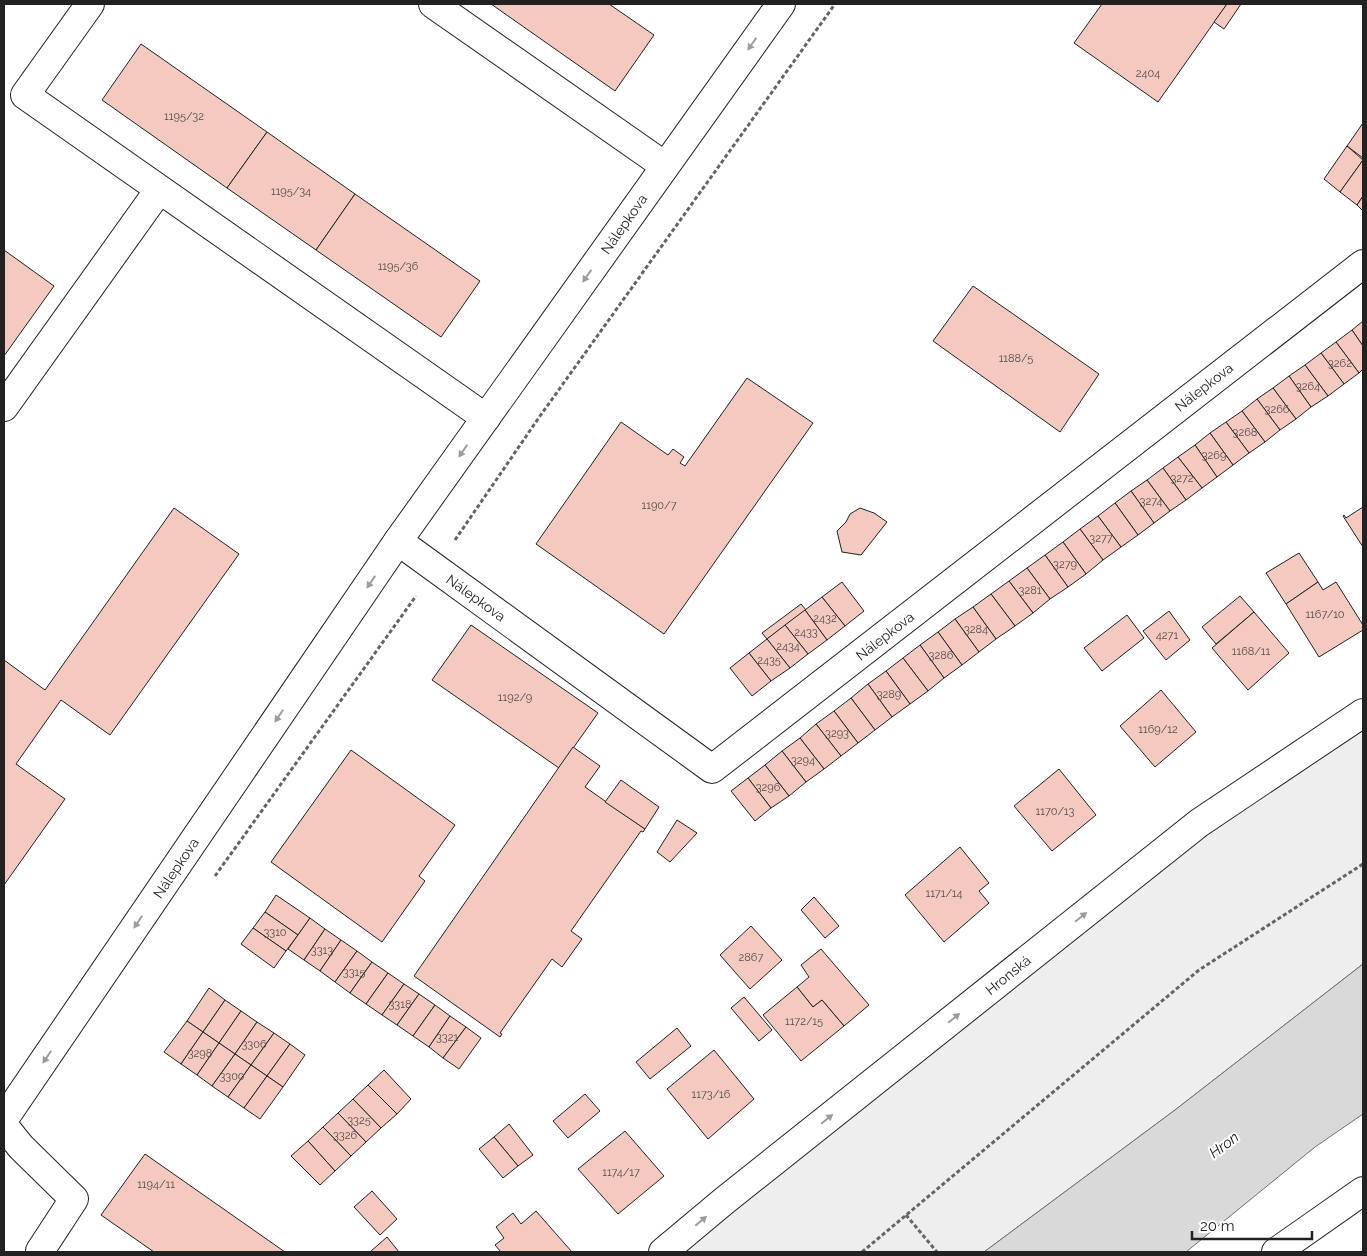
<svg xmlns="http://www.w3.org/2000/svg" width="1367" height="1256" viewBox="0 0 1367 1256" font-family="Raleway,sans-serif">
	<rect width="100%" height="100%" fill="#fff"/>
	<path fill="#eee" stroke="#6f6f6f" d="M 1363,713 L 1363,964 L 1175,1110 L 984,1252 L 663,1252 Z"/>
	<path fill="#d9d9d9" stroke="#6f6f6f" d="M 1363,964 L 1363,1114 L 1315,1147 L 1186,1252 L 984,1252 L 1175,1110 Z"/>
	<g fill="#f3c9c0" stroke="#222">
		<path d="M 491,4 L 609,4 L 654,35 L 615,91 Z"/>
		<path d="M 1102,4 L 1227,4 L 1158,102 L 1074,43 Z"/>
		<path d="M 1227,4 L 1241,4 L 1224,29 L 1214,22 Z"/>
		<path d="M 141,44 L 267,132 L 227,188 L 102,100 Z"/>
		<path d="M 1363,123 L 1363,158 L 1347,146 Z"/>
		<path d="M 267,132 L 355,194 L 316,250 L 227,188 Z"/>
		<path d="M 1347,146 L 1363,160 L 1340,192 L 1324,179 Z"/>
		<path d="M 1363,160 L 1363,196 L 1357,205 L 1340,192 Z"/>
		<path d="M 355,194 L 480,281 L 441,337 L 316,250 Z"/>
		<path d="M 1363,196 L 1363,211 L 1357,205 Z"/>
		<path d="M 4,250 L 54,286 L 4,356 Z"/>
		<path d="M 973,286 L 1099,374 L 1060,432 L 933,341 Z"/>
		<path d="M 1363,321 L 1363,346 L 1352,330 Z"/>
		<path d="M 1352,330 L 1363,346 L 1363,369 L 1359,373 L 1336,342 Z"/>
		<path d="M 1336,342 L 1359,373 L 1344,384 L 1321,353 Z"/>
		<path d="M 1321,353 L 1344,384 L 1328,396 L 1305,365 Z"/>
		<path d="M 1305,365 L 1328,396 L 1311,407 L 1289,376 Z"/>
		<path d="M 1289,376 L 1311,407 L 1296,419 L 1273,388 Z"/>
		<path d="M 747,378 L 813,423 L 664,634 L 536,544 L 621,422 L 668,455 L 673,449 L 684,457 L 680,463 L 685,466 Z"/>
		<path d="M 1273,388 L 1296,419 L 1280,430 L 1257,399 Z"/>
		<path d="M 1257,399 L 1280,430 L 1265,442 L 1242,411 Z"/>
		<path d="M 1242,411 L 1265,442 L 1249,453 L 1226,422 Z"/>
		<path d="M 1226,422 L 1249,453 L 1233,465 L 1210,433 Z"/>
		<path d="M 1210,433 L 1233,465 L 1217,477 L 1195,445 Z"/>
		<path d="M 1195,445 L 1217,477 L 1202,488 L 1178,457 Z"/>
		<path d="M 1178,457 L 1202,488 L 1186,500 L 1163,468 Z"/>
		<path d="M 1163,468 L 1186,500 L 1170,511 L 1147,480 Z"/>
		<path d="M 1147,480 L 1170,511 L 1154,523 L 1131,491 Z"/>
		<path d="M 1131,491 L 1154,523 L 1138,535 L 1115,503 Z"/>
		<path d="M 1115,503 L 1138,535 L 1121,547 L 1098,516 Z"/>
		<path d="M 1363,507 L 1363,547 L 1343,516 L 1344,515 L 1346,518 Z"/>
		<path d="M 174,508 L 239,554 L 110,735 L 61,700 L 16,764 L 65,799 L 4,885 L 4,660 L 45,690 Z"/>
		<path d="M 860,508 L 874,513 L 887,522 L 861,555 L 842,552 L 837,531 L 846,522 L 850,514 Z"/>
		<path d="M 1098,516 L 1121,547 L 1103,560 L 1080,529 Z"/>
		<path d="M 1080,529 L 1103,560 L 1086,574 L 1063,542 Z"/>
		<path d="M 1063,542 L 1086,574 L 1068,587 L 1045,555 Z"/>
		<path d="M 1299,553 L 1318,582 L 1286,604 L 1266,573 Z"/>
		<path d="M 1045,555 L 1068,587 L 1050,599 L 1027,568 Z"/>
		<path d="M 1027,568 L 1050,599 L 1033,613 L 1009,581 Z"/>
		<path d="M 1009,581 L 1033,613 L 1015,626 L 991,594 Z"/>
		<path d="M 842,582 L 864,611 L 845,626 L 822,597 Z"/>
		<path d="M 1318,582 L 1323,590 L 1336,582 L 1363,625 L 1363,630 L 1319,657 L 1286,604 Z"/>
		<path d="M 991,594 L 1015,626 L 996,639 L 973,607 Z"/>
		<path d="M 1240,596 L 1254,612 L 1216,644 L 1202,627 Z"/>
		<path d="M 822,597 L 845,626 L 827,640 L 805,610 Z"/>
		<path d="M 801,604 L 806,610 L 767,639 L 762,633 Z"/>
		<path d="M 973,607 L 996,639 L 979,652 L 955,619 Z"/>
		<path d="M 805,610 L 827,640 L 808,654 L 785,625 Z"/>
		<path d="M 1169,611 L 1190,640 L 1166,660 L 1143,631 Z"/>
		<path d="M 1254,612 L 1289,653 L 1248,690 L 1212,648 Z"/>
		<path d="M 1127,615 L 1144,638 L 1102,671 L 1084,648 Z"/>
		<path d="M 955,619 L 979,652 L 962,665 L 938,632 Z"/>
		<path d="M 471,625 L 598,713 L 559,768 L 432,680 Z"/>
		<path d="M 785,625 L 808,654 L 790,668 L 767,639 Z"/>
		<path d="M 938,632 L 962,665 L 944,678 L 920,645 Z"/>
		<path d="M 767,639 L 790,668 L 771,681 L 749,653 Z"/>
		<path d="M 920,645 L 944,678 L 928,691 L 903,658 Z"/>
		<path d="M 749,653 L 771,681 L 752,696 L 730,668 Z"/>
		<path d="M 903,658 L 928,691 L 910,704 L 886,671 Z"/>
		<path d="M 886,671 L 910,704 L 892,717 L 868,684 Z"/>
		<path d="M 868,684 L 892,717 L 875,730 L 851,698 Z"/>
		<path d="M 1161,690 L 1196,732 L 1155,767 L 1120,726 Z"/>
		<path d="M 851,698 L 875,730 L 858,743 L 834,711 Z"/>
		<path d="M 834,711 L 858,743 L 841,756 L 816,724 Z"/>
		<path d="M 816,724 L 841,756 L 824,769 L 800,738 Z"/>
		<path d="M 800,738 L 824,769 L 806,782 L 782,751 Z"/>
		<path d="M 573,747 L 600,766 L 585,787 L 645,829 L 643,832 L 641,831 L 571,931 L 582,939 L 562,967 L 552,959 L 500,1033 L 502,1034 L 500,1037 L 414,976 Z"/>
		<path d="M 351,750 L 455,825 L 419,876 L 425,881 L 382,942 L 271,862 Z"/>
		<path d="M 782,751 L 806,782 L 789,796 L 765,765 Z"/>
		<path d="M 765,765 L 789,796 L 771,808 L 748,778 Z"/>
		<path d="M 1059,769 L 1096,815 L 1052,851 L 1014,806 Z"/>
		<path d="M 748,778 L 771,808 L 755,821 L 731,791 Z"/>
		<path d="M 621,780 L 659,807 L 645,829 L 605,802 Z"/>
		<path d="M 677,820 L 697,833 L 670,862 L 657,852 Z"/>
		<path d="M 960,847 L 989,883 L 979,891 L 989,903 L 944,942 L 905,895 Z"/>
		<path d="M 276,895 L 310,918 L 298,935 L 265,912 Z"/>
		<path d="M 814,897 L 839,926 L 825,938 L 801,910 Z"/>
		<path d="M 265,912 L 298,935 L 286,951 L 253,928 Z"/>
		<path d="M 310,918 L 325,929 L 304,960 L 288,949 Z"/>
		<path d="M 751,926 L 782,960 L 750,989 L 720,955 Z"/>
		<path d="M 253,928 L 286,951 L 274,968 L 241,944 Z"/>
		<path d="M 325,929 L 341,940 L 320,971 L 304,960 Z"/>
		<path d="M 341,940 L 357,951 L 335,982 L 320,971 Z"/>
		<path d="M 821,949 L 869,1005 L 844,1026 L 822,1000 L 813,1007 L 797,987 L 809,977 L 801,965 Z"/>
		<path d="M 357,951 L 372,962 L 350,993 L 335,982 Z"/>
		<path d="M 372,962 L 388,973 L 366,1004 L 350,993 Z"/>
		<path d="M 388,973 L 404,984 L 382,1015 L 366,1004 Z"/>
		<path d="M 404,984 L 419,994 L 397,1025 L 382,1015 Z"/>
		<path d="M 797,987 L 813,1007 L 822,1000 L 844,1026 L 801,1061 L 763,1015 Z"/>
		<path d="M 209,988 L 225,1000 L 203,1032 L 187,1021 Z"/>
		<path d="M 419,994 L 435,1005 L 413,1036 L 397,1025 Z"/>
		<path d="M 744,997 L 772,1030 L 759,1041 L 731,1008 Z"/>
		<path d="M 225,1000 L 241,1011 L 219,1043 L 203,1032 Z"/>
		<path d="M 435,1005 L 450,1016 L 429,1047 L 413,1036 Z"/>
		<path d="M 241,1011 L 257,1022 L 235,1054 L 219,1043 Z"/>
		<path d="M 450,1016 L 466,1027 L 443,1058 L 429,1047 Z"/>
		<path d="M 187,1021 L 203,1032 L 181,1064 L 164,1052 Z"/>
		<path d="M 257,1022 L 274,1033 L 251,1065 L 235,1054 Z"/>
		<path d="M 466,1027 L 481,1038 L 459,1069 L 443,1058 Z"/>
		<path d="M 677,1028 L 691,1046 L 650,1079 L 636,1062 Z"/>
		<path d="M 203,1032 L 219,1043 L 197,1075 L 181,1064 Z"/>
		<path d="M 274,1033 L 290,1044 L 267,1076 L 251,1065 Z"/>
		<path d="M 219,1043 L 235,1054 L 212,1086 L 197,1075 Z"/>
		<path d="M 290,1044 L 305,1055 L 283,1087 L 267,1076 Z"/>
		<path d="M 714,1050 L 754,1099 L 708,1139 L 667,1089 Z"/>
		<path d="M 235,1054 L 251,1065 L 228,1097 L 212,1086 Z"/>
		<path d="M 251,1065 L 267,1076 L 244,1108 L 228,1097 Z"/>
		<path d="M 384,1070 L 411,1099 L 397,1114 L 368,1085 Z"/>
		<path d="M 267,1076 L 283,1087 L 260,1119 L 244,1108 Z"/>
		<path d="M 368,1085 L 397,1114 L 381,1128 L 353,1099 Z"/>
		<path d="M 585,1094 L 600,1111 L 568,1138 L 553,1121 Z"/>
		<path d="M 353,1099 L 381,1128 L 366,1142 L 338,1113 Z"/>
		<path d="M 338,1113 L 366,1142 L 351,1156 L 323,1127 Z"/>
		<path d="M 509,1124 L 533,1155 L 518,1166 L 494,1137 Z"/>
		<path d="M 323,1127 L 351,1156 L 335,1171 L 308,1141 Z"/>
		<path d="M 625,1131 L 664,1176 L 618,1214 L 578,1169 Z"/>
		<path d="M 494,1137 L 518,1166 L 503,1178 L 479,1149 Z"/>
		<path d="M 308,1141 L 335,1171 L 320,1185 L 291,1156 Z"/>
		<path d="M 145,1154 L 285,1252 L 154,1252 L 101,1215 Z"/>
		<path d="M 372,1191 L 397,1219 L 380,1235 L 354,1207 Z"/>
		<path d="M 536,1211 L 572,1252 L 501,1252 L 495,1245 L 504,1238 L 496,1227 L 513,1213 L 521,1224 Z"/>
		<path d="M 387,1237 L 399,1252 L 370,1252 Z"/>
	</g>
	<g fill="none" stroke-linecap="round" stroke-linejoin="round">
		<g stroke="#222" stroke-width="30">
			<g id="minor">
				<path d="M 90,4 L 25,95 L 486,418"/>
				<path d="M 433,4 L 665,166"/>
				<path d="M 4,407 L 159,190"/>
				<path d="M 398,541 L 712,769 L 1363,264"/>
				<path d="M 4,1119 L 398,541 L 781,4"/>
				<path d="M 4,1126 L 21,1147 L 74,1199 L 40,1251 L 41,1252"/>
				<path d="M 663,1252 L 724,1201 L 1199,823 L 1363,713"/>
				<path d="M 1276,1252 L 1363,1191"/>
			</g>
		</g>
		<g stroke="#646464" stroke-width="3" stroke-dasharray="4 2.5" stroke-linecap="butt">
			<path d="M 455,540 L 540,416 L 835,4"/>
			<path d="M 215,876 L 416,596"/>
			<path d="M 906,1215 L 937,1252"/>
			<path d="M 862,1252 L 1199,970 L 1363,864"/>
		</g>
		<use href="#minor" stroke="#fff" stroke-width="28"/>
	</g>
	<defs><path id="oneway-solid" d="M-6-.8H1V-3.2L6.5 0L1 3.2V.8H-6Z" transform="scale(1.25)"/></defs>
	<g fill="#9c9c9c">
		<use href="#oneway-solid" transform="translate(752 44) rotate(125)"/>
		<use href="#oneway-solid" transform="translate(587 276) rotate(125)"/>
		<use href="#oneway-solid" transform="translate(463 451) rotate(125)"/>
		<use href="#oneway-solid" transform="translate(371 582) rotate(124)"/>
		<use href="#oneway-solid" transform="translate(279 716) rotate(124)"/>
		<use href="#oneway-solid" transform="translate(1081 917) rotate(-39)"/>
		<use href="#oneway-solid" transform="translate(138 922) rotate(124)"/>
		<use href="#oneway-solid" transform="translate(954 1018) rotate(-39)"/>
		<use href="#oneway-solid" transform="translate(47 1057) rotate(124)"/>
		<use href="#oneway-solid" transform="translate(827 1119) rotate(-39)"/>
		<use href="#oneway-solid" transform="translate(701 1221) rotate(-40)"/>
	</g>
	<g text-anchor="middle" stroke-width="4" stroke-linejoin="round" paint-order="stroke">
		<g font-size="11" fill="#564c4a">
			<text x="1148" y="77">2404</text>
			<text x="184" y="120">1195/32</text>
			<text x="291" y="195">1195/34</text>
			<text x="398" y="270">1195/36</text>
			<text x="1016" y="362">1188/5</text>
			<text x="1340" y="367">3262</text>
			<text x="1308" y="390">3264</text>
			<text x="1277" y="413">3266</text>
			<text x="1245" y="436">3268</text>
			<text x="1214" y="459">3269</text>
			<text x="1182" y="482">3272</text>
			<text x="1151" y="505">3274</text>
			<text x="659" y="509">1190/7</text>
			<text x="1101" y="542">3277</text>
			<text x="1065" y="568">3279</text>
			<text x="1030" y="594">3281</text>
			<text x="1325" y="618">1167/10</text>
			<text x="825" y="622">2432</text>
			<text x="976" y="633">3284</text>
			<text x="806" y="636">2433</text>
			<text x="1167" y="639">4271</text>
			<text x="788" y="650">2434</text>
			<text x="1251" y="655">1168/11</text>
			<text x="941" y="659">3286</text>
			<text x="769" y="664">2435</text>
			<text x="889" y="698">3289</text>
			<text x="515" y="701">1192/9</text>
			<text x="1158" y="733">1169/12</text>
			<text x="837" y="737">3293</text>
			<text x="803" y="764">3294</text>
			<text x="768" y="791">3296</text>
			<text x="1055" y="815">1170/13</text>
			<text x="944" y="897">1171/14</text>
			<text x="275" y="936">3310</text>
			<text x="322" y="954">3313</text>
			<text x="751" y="961">2867</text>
			<text x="354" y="976">3315</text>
			<text x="400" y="1008">3318</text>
			<text x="804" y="1025">1172/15</text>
			<text x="447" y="1041">3321</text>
			<text x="254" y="1048">3306</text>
			<text x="200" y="1057">3298</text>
			<text x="232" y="1080">3300</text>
			<text x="711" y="1098">1173/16</text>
			<text x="359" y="1124">3325</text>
			<text x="345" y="1139">3326</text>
			<text x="621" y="1176">1174/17</text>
			<text x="156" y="1188">1194/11</text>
		</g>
		<g font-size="14" fill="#222" stroke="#fff">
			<text transform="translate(624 224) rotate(-55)" y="5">Nálepkova</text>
			<text transform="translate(1204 387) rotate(-38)" y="5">Nálepkova</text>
			<text transform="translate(476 598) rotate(36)" y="5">Nálepkova</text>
			<text transform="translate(885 636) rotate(-38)" y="5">Nálepkova</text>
			<text transform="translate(176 868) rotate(-56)" y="5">Nálepkova</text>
			<text transform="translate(1008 975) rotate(-39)" y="5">Hronská</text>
		</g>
		<g font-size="15" font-style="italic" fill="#222" stroke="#fff">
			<text transform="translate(1224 1145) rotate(-37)" y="5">Hron</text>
		</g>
	</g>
	<rect width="1367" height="1256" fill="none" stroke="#222222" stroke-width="10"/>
	<path d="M1192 1231v8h120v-8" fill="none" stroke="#222222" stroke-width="2.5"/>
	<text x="1200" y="1231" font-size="15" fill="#222222" stroke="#ffffff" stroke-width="4" paint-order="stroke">20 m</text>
</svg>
